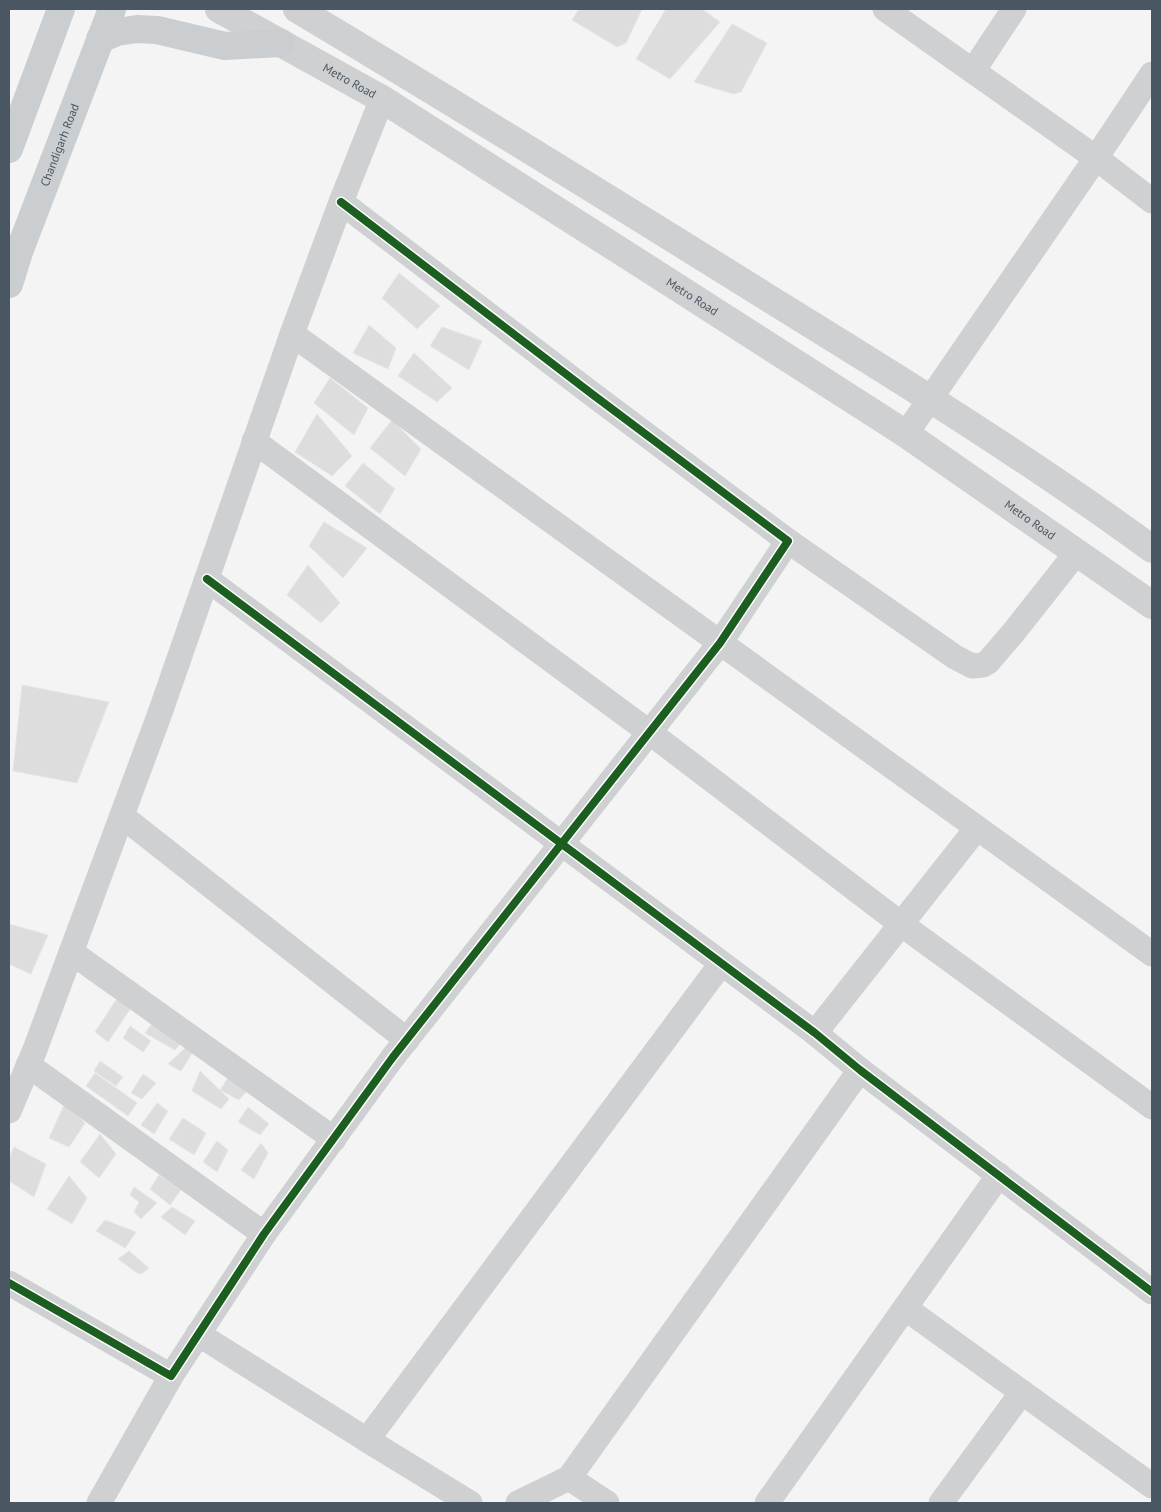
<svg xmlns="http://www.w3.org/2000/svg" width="1161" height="1512" viewBox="0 0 1161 1512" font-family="'PT Sans',sans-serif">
	<rect width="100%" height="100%" fill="#f4f4f4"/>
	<g fill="#ddddde" stroke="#e5e6e7">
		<path d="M 579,9 L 642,9 L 626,43 L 617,47 L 572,20 Z"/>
		<path d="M 666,9 L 702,9 L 720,22 L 670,79 L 636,59 Z"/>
		<path d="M 732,24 L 767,43 L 741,92 L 733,94 L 694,82 Z"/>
		<path d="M 399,273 L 440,306 L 417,329 L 382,298 Z"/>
		<path d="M 369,325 L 396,348 L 388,369 L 353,353 Z"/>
		<path d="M 442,327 L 482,341 L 469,370 L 430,346 Z"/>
		<path d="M 414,353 L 452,388 L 437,402 L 398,376 Z"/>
		<path d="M 330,378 L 368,408 L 354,435 L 314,403 Z"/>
		<path d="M 317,414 L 352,456 L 332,476 L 295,452 Z"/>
		<path d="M 392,420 L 421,449 L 405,476 L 370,448 Z"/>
		<path d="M 363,463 L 395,489 L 380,514 L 345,486 Z"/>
		<path d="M 324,522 L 367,548 L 343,578 L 309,546 Z"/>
		<path d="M 308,565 L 340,603 L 321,623 L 287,595 Z"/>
		<path d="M 22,685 L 109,702 L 77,783 L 13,771 Z"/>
		<path d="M 9,924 L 48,935 L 31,974 L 9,964 Z"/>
		<path d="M 118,997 L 131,1008 L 108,1042 L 95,1032 Z"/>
		<path d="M 153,1022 L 182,1042 L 175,1050 L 145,1033 Z"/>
		<path d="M 130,1026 L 151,1041 L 143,1052 L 123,1038 Z"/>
		<path d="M 186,1047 L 193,1052 L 181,1071 L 168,1064 Z"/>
		<path d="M 100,1061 L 123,1077 L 116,1086 L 94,1071 Z"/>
		<path d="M 200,1071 L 229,1099 L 221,1109 L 192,1091 Z"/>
		<path d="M 95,1073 L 137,1103 L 128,1116 L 86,1086 Z"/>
		<path d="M 143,1074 L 156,1083 L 142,1099 L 131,1093 Z"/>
		<path d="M 228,1078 L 248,1090 L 239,1100 L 220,1090 Z"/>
		<path d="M 65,1103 L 85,1123 L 69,1147 L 49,1138 Z"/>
		<path d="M 157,1103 L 168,1111 L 154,1134 L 141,1125 Z"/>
		<path d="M 248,1107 L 269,1124 L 260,1135 L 238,1122 Z"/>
		<path d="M 183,1118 L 206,1133 L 194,1155 L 169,1139 Z"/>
		<path d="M 100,1134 L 116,1154 L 99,1178 L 80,1162 Z"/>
		<path d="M 217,1141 L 228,1150 L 217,1172 L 203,1162 Z"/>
		<path d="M 261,1143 L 268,1153 L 254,1179 L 241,1170 Z"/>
		<path d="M 14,1147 L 46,1164 L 34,1197 L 9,1181 L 9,1159 Z"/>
		<path d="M 159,1175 L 181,1190 L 170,1205 L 150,1189 Z"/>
		<path d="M 69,1176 L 87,1198 L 72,1224 L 47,1209 Z"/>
		<path d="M 134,1187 L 157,1203 L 141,1219 L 134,1212 L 139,1202 L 130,1195 Z"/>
		<path d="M 172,1207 L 195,1221 L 185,1235 L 161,1217 Z"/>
		<path d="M 105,1220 L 136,1232 L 125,1248 L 96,1231 Z"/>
		<path d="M 129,1251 L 149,1268 L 141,1274 L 137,1273 L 118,1259 Z"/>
	</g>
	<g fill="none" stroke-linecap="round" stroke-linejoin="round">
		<g stroke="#ced0d2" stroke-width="25">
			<path d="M 885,9 L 1096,158 L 1152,201"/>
			<path d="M 973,71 L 1014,9"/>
			<path d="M 292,334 L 1152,954"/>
			<path d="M 906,434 L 1096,158 L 1152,74"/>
			<path d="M 254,441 L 649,732 L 901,924 L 1152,1107"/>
			<path d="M 788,541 L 955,657 L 972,666 L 983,665 L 988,662 L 1013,633 L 1077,552"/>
			<path d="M 207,579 L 815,1033 L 860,1070 L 1152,1292"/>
			<path d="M 122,816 L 407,1040"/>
			<path d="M 71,952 L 334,1139"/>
			<path d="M 815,1033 L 977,828"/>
			<path d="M 28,1065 L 264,1234"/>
			<path d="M 9,1111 L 34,1052 L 160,713 L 292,334 L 341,202 L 382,99"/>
			<path d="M 9,1283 L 171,1376 L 264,1234 L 393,1057 L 720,643 L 788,541 L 592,394 L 341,202"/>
			<path d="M 905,1308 L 1152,1486"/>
			<path d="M 198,1334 L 367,1440 L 721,964"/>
			<path d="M 367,1440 L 470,1503"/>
			<path d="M 569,1478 L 607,1503"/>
			<path d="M 99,1503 L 171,1376"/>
			<path d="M 518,1503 L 569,1478 L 860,1070"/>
			<path d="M 767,1503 L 999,1175"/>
			<path d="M 941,1503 L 1022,1392"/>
		</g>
		<g stroke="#ced0d2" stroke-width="28">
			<path id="s1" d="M 219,9 L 382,99 L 644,266 L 906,434 L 1152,605"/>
			<path d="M 297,9 C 454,103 610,199 765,296 C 896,377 1028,458 1152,549"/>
		</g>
		<g stroke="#caced1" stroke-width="28">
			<path d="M 100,39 L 117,32 L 137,29 L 157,30 L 225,46 L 281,43"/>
			<path d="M 9,149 L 61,9"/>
			<path id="s2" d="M 9,284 L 19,252 L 112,9"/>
		</g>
		<g stroke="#fff" stroke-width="11">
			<g id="cycleway">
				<path d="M 207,579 L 815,1033 L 860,1070 L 1152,1292"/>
				<path d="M 9,1283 L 171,1376 L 264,1234 L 393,1057 L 720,643 L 788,541 L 592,394 L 341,202"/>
			</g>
		</g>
		<use href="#cycleway" stroke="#1b5e20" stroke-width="8"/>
	</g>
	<g text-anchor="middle" stroke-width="4" stroke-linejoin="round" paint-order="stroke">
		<g font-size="12" fill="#4a5661" stroke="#fff">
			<text dy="4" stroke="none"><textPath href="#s1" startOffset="149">Metro Road</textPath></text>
			<text dy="4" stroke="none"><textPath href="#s2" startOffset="148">Chandigarh Road</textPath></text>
			<text dy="4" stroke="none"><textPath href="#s1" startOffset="554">Metro Road</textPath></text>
			<text dy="4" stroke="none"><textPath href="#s1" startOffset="959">Metro Road</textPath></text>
		</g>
	</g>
	<rect width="1161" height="1512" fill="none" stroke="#4a5661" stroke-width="20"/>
</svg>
